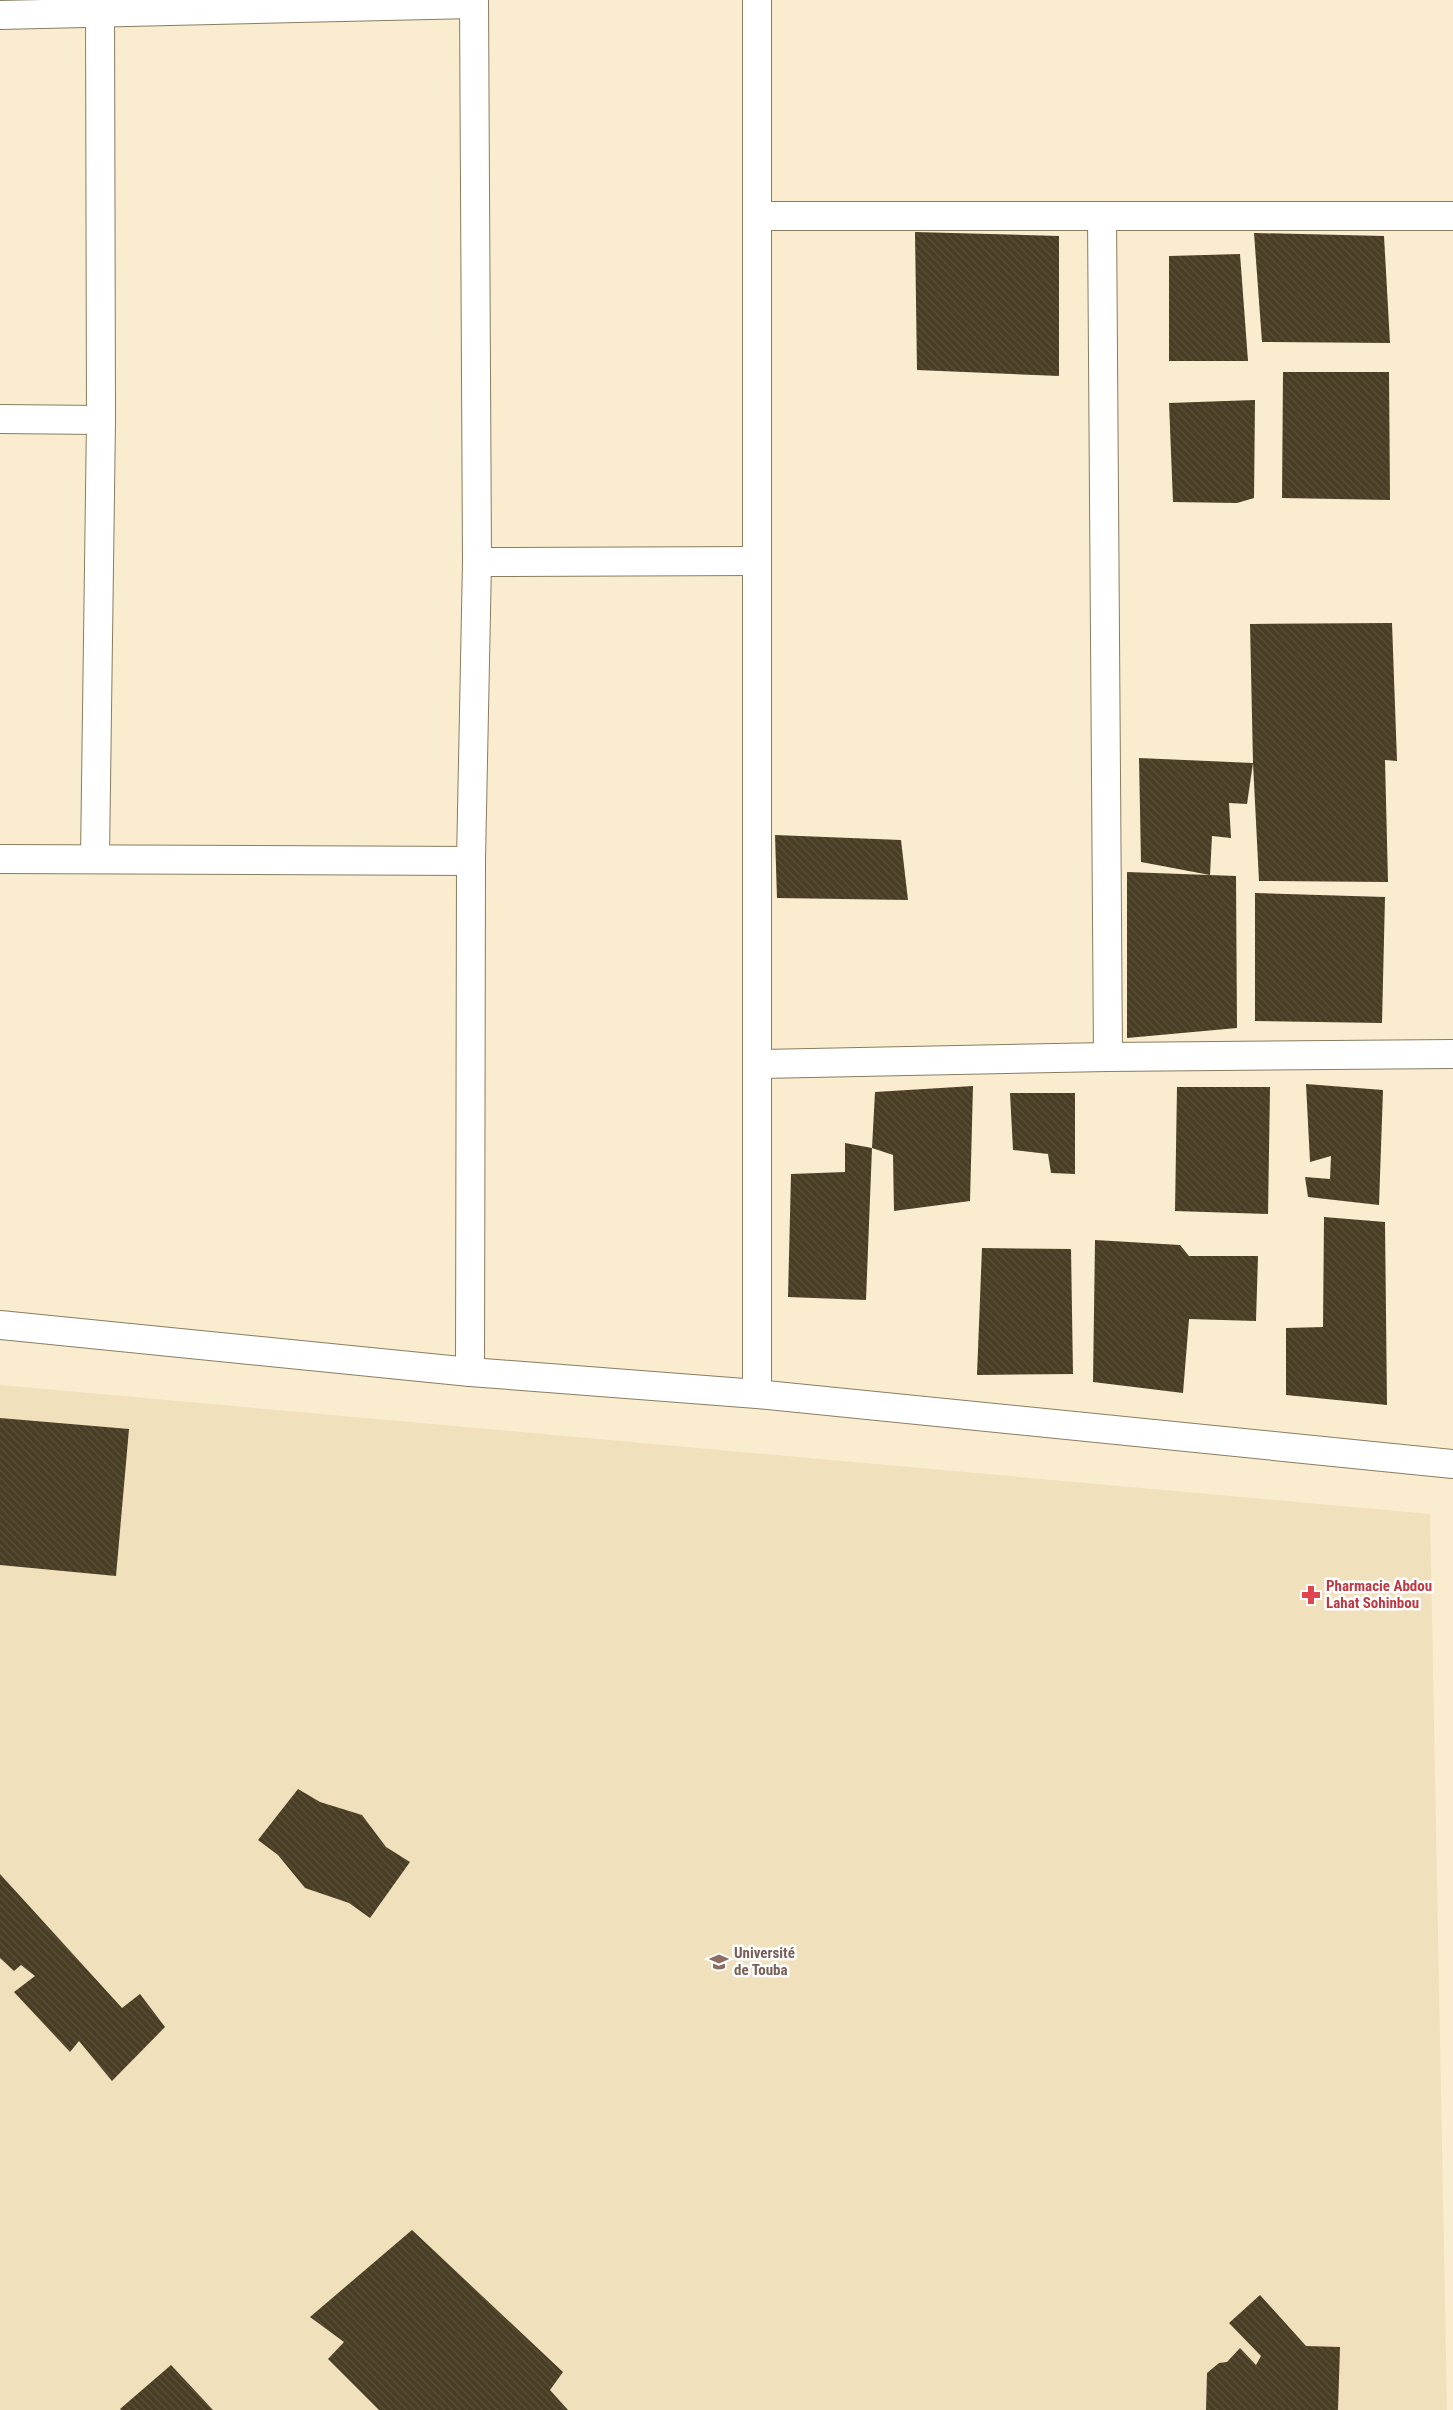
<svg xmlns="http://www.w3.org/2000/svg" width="1453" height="2410" viewBox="0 0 1453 2410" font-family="'Roboto Condensed',sans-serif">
	<defs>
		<pattern id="building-back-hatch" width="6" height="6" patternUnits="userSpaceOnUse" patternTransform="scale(1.25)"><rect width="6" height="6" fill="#493d24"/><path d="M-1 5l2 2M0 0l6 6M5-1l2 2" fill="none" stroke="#5b513b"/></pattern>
	</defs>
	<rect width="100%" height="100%" fill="#faecce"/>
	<path fill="#f1e0bc" d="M 0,1385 L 1430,1514 L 1447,2410 L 0,2410 Z"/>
	<g fill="url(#building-back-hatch)">
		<path d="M 915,232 L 1059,236 L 1059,376 L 917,370 Z"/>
		<path d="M 1254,233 L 1384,236 L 1390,343 L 1262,342 Z"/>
		<path d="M 1240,254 L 1248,361 L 1169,361 L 1169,256 Z"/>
		<path d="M 1283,372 L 1389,372 L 1390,500 L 1282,498 Z"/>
		<path d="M 1255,400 L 1254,498 L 1237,503 L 1173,502 L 1169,403 Z"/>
		<path d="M 1392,623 L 1397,761 L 1385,760 L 1388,882 L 1259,881 L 1253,763 L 1247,804 L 1229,803 L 1231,838 L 1212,836 L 1210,875 L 1141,862 L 1139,758 L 1253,763 L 1250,624 Z"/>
		<path d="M 775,835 L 901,840 L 908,900 L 777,898 Z"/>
		<path d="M 1127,872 L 1236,876 L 1237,1028 L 1127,1038 Z"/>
		<path d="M 1255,893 L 1385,897 L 1382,1023 L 1255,1021 Z"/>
		<path d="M 1306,1084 L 1383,1090 L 1379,1205 L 1308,1197 L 1305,1177 L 1330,1179 L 1331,1156 L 1310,1162 Z"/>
		<path d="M 973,1086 L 970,1201 L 894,1211 L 893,1155 L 872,1148 L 875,1092 Z"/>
		<path d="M 1177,1087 L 1270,1087 L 1268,1214 L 1175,1211 Z"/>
		<path d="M 1010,1093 L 1075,1093 L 1075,1174 L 1051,1173 L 1048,1154 L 1013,1150 Z"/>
		<path d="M 845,1143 L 872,1148 L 866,1300 L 788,1297 L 791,1174 L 845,1172 Z"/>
		<path d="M 1324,1217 L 1385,1222 L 1387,1405 L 1286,1395 L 1286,1328 L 1323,1327 Z"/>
		<path d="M 1095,1240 L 1180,1245 L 1189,1256 L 1258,1256 L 1256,1321 L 1189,1319 L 1183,1393 L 1093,1382 Z"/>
		<path d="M 982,1248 L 1071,1249 L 1073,1374 L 977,1375 Z"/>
		<path d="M 0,1418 L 129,1429 L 116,1576 L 0,1565 Z"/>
		<path d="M 298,1789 L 320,1802 L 362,1815 L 386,1847 L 410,1862 L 370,1918 L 349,1903 L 305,1888 L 278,1855 L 258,1840 Z"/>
		<path d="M 0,1874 L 122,2008 L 140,1994 L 165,2027 L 112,2081 L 79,2041 L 70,2052 L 14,1992 L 35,1976 L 21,1965 L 14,1971 L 0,1958 Z"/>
		<path d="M 412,2230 L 563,2372 L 550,2390 L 568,2410 L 379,2410 L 328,2359 L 344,2342 L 310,2317 Z"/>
		<path d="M 1260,2295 L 1306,2346 L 1340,2347 L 1338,2410 L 1206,2410 L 1207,2373 L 1219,2363 L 1227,2362 L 1240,2348 L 1256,2365 L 1261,2356 L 1229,2323 Z"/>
		<path d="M 171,2365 L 213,2410 L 121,2410 L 120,2409 Z"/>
	</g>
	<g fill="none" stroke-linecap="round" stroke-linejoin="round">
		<g stroke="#897c61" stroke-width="30">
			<g id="minor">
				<path d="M 0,15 L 474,4"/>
				<path d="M 757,216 L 1453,216"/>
				<path d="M 1102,216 L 1108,1057"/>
				<path d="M 0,419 L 101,420"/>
				<path d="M 477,562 L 757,561"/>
				<path d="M 95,858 L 101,420 L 100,0"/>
				<path d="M 0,859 L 471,861"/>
				<path d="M 757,1064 L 1108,1057 L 1453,1054"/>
				<path d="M 0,1325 L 470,1372 L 757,1394 L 1453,1464"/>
				<path d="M 470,1372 L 471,861 L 477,562 L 474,0"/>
				<path d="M 757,1394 L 757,0"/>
			</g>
		</g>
		<use href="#minor" stroke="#fff" stroke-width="28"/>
	</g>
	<defs>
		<g id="pharmacy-bare" transform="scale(1.5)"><path d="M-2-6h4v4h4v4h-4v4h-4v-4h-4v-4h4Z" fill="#e0444e" stroke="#fff" stroke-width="2.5" paint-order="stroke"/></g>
		<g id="school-bare" transform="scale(1.5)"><path d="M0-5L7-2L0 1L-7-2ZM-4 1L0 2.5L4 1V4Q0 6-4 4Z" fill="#8d6e63" stroke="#fff" stroke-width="2.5" paint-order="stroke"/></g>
	</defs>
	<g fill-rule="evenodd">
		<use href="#pharmacy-bare" x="1311" y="1595"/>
		<use href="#school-bare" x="719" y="1962"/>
	</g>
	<g text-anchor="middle" stroke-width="5" stroke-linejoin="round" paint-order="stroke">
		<g font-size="15" font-weight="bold" fill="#be3a42" stroke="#fff" text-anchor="start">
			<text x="1326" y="1591">Pharmacie Abdou<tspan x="1326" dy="17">Lahat Sohinbou</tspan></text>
		</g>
		<g font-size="15" font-weight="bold" fill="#785e54" stroke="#fff" text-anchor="start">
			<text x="734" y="1958">Université<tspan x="734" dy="17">de Touba</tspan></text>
		</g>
	</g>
</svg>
